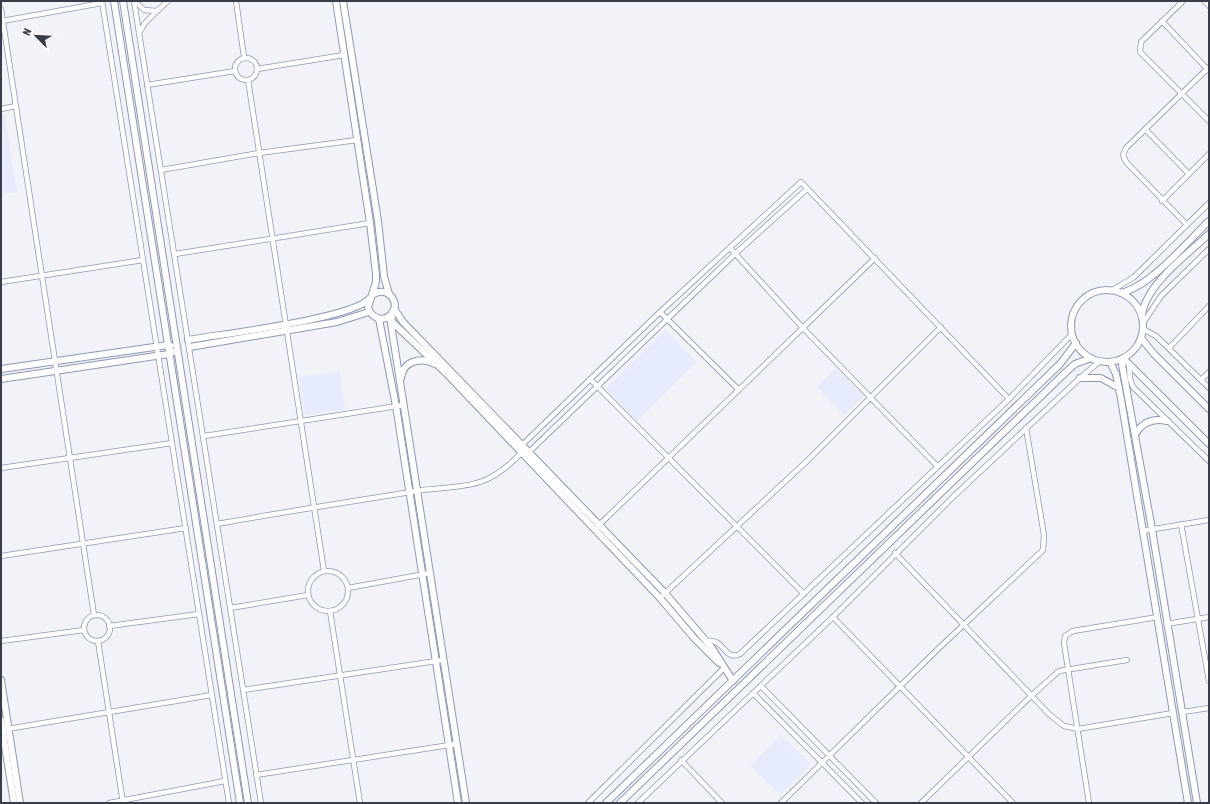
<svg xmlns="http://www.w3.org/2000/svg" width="1210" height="804" viewBox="0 0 1210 804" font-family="'Asap Condensed',sans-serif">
	<rect width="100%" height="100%" fill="#f1f3f9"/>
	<g fill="#e6ecfb">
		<path d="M 1,115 L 5,115 L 17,192 L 1,194 Z"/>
		<path d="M 666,330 L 697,362 L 637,421 L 606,389 Z"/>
		<path d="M 836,368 L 864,396 L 845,415 L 817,387 Z"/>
		<path d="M 340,371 L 345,409 L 305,415 L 299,377 Z"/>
		<path d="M 781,735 L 811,764 L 780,795 L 750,766 Z"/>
	</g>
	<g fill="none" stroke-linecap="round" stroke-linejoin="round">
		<g stroke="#8e98b4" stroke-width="6">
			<g id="minor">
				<path d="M 102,1 L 229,803"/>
				<path d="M 134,1 L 261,803"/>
				<path d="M 135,1 L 144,10 L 157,11 L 145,23 L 139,33"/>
				<path d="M 236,1 L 244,57"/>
				<path d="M 1183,1 L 1141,42 L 1140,52 L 1209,121"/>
				<path d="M 1204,1 L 1209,6"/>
				<path d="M 1,9 L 94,615"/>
				<path d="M 157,11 L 168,1"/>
				<path d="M 2,21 L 102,3"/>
				<path d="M 1162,21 L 1209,71"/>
				<circle cx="246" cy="69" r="11"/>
				<path d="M 257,69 L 344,55"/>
				<path d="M 248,80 L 324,571"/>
				<path d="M 147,85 L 235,71"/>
				<path d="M 1,109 L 16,106"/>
				<path d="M 1145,129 L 1189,174"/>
				<path d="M 161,170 L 259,153 L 357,140"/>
				<path d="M 1162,201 L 1209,154"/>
				<path d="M 1187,225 L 1126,162 L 1123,155 L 1126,148 L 1209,67"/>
				<path d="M 730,248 L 803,328 L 937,466"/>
				<path d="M 175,254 L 370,223"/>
				<path d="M 1,282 L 143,260"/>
				<path d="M 1111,291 L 1134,277 L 1209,203"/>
				<path d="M 660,312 L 739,390"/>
				<path d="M 1143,323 L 1161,296 L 1209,249"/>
				<path d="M 1143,329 L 1156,336 L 1209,388"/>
				<path d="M 1169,348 L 1209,306"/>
				<path d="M 1129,364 L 1130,379 L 1133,387 L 1209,461"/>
				<path d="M 590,379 L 804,594"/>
				<path d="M 1201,380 L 1209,372"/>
				<path d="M 204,436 L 404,405"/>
				<path d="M 522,449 L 523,444 L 660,312 L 801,182 L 1009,399"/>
				<path d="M 525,452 L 530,451 L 736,253 L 807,189"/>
				<path d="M 1,468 L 172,443"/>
				<path d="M 217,524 C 283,512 350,502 416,491 C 438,487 461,489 483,481 C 498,475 511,464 522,452"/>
				<path d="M 1181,524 L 1209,681"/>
				<path d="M 597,527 L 875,258"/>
				<path d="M 1142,531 L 1209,520"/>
				<path d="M 895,553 L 1050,715 L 1064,726 L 1078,729 L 1173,713"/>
				<path d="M 1,556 L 186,528"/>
				<circle cx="328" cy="591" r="20"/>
				<path d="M 348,588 L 430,573"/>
				<path d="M 663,595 L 807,461 L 941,327"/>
				<path d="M 230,608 L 308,595"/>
				<path d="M 330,611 L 360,803"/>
				<circle cx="97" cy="628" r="13"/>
				<path d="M 833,617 L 1013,803"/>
				<path d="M 1166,624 L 1209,617"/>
				<path d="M 109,626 L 199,614"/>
				<path d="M 706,640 C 709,641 713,641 716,642 C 726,647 727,660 740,654 L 1009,399 L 1072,334"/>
				<path d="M 1,641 L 84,630"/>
				<path d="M 98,641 L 123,803"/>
				<path d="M 761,686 L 876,803"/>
				<path d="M 243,690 L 443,660"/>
				<path d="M 753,693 L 862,803"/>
				<path d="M 1182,712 L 1209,708"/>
				<path d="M 7,729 L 212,695"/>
				<path d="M 681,760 L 722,803"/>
				<path d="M 256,775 L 456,744"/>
				<path d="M 109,803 L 225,781"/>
				<path d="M 588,803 L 724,668"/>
				<path d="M 638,803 L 833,617 L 953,497 L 1080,378 L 1100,361"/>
				<path d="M 781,803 L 938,649 L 1043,550 L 1044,535 L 1026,428"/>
				<path d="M 921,803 L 1031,696 L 1059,671 L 1127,660"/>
				<path d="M 1089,803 L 1064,643 L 1065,636 L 1073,631 L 1158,617"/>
			</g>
		</g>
		<g stroke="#8e98b4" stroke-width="8">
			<g id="tertiary">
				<path d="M 114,1 L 240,803"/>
				<path d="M 123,1 L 248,803"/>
				<path d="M 336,1 L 370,223 L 376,274 L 376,282 L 368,307 C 373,324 393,322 395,305 C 393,293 382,288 372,295"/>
				<path d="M 343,1 L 378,221 L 384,276 L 389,294"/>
				<circle cx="1107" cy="326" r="36"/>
				<path d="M 1121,293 C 1151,286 1186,243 1209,221"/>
				<path d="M 395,310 L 403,322 L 665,593 L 712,648 L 733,681"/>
				<path d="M 392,315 L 391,324 L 466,803"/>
				<path d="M 1142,315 C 1146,284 1187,255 1209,234"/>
				<path d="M 379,319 L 396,406 L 458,803"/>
				<path d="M 389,319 L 445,372 L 660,598 L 694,638 L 719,663"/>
				<path d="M 1141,338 L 1154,354 L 1209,409"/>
				<path d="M 188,340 C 221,334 351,319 369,299"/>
				<path d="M 190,347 L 337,322 L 369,312"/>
				<path d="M 1123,358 L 1209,444"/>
				<path d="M 1121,359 L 1152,529 L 1197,803"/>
				<path d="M 1110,362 L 1116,374 L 1121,399 L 1188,803"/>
				<path d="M 1,369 L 168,345 L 171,346"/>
				<path d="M 401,378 C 403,360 422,357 435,364"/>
				<path d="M 1080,378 L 1101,378 L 1119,388"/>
				<path d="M 1,379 L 169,354 L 173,352"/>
				<path d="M 1136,433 C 1143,422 1154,418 1167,421"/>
				<path d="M 1,680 L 20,803"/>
				<path d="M 1,720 L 14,803"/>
				<path d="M 606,803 L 1060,364 L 1076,343"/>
				<path d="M 620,803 L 1066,372 L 1075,364 L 1091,358"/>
			</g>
		</g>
		<use href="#minor" stroke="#fff" stroke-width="4.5"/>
		<use href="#tertiary" stroke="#fff" stroke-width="6"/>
	</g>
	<rect width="1210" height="804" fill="none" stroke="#393d49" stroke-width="4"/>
	<g transform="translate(36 36) rotate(294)" stroke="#ffffff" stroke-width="3" paint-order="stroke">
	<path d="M0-3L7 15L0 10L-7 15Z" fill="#393d49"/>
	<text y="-6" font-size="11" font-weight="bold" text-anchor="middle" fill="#393d49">N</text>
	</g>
</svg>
